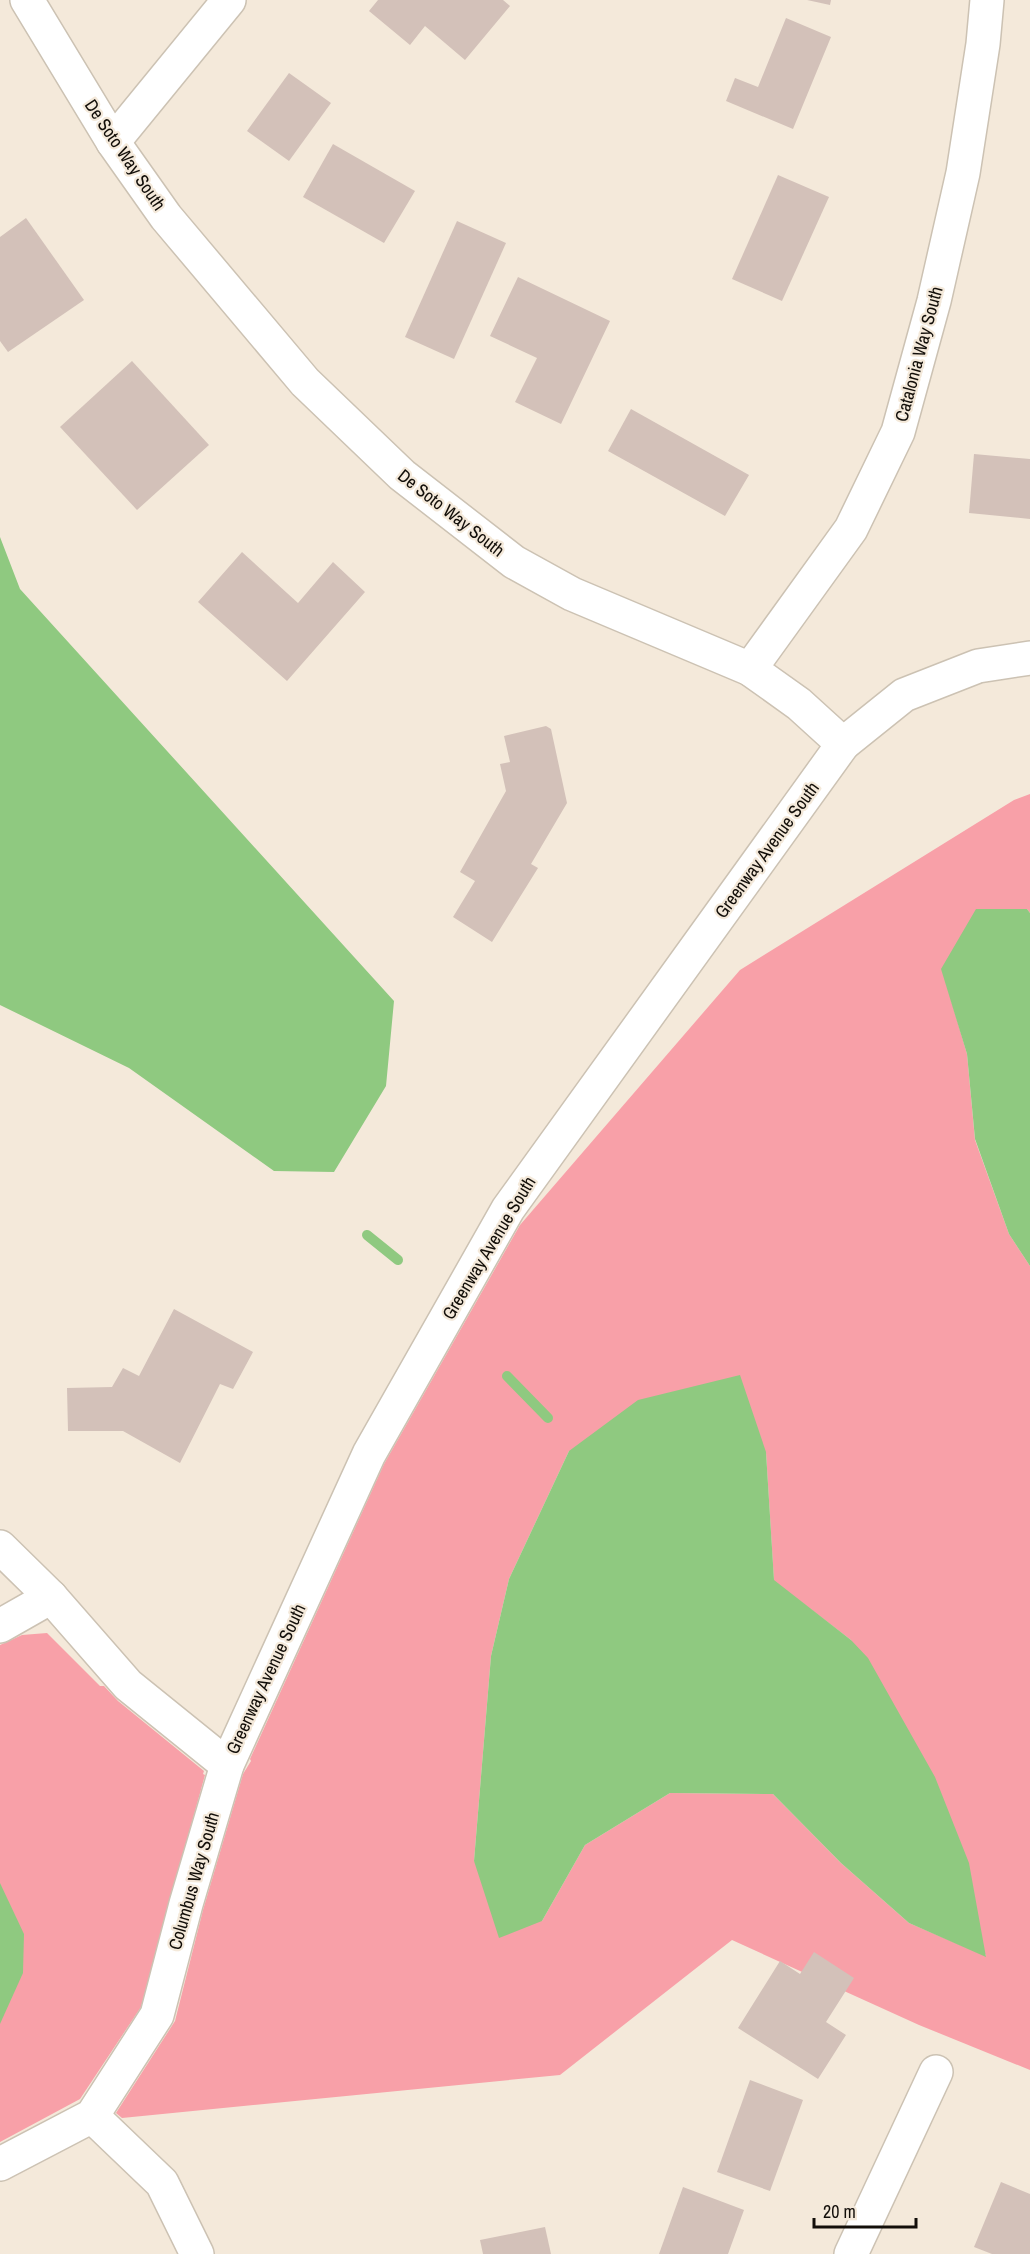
<svg xmlns="http://www.w3.org/2000/svg" width="1030" height="2254" viewBox="0 0 1030 2254" font-family="'Archivo Narrow',sans-serif">
	<rect width="100%" height="100%" fill="#f4e9da"/>
	<g fill="#f8a0a8" fill-rule="evenodd">
		<path d="M 1030,794 L 1030,913 L 1027,909 L 942,969 L 967,1054 L 975,1140 L 1009,1234 L 1030,1266 L 1030,2070 L 919,2025 L 732,1940 L 560,2075 L 122,2118 L 116,2113 L 175,2021 L 203,1910 L 243,1774 L 251,1761 L 250,1759 L 384,1464 L 520,1225 L 740,970 L 1014,800 ZM 569,1451 L 766,1452 L 774,1581 L 851,1640 L 986,1956 L 909,1923 L 841,1863 L 773,1794 L 670,1793 L 585,1845 L 542,1921 L 474,1861 L 491,1656 L 509,1579 Z"/>
		<path d="M 47,1633 L 100,1686 L 104,1686 L 118,1701 L 204,1771 L 203,1774 L 205,1775 L 141,2007 L 80,2099 L 0,2142 L 0,1645 L 22,1635 Z"/>
	</g>
	<g fill="#8fc980">
		<path d="M 0,537 L 20,589 L 394,1001 L 386,1086 L 334,1172 L 274,1171 L 129,1068 L 0,1005 Z"/>
		<path d="M 976,909 L 1027,909 L 1030,913 L 1030,1266 L 1009,1234 L 975,1139 L 967,1054 L 941,969 Z"/>
		<path d="M 740,1375 L 766,1452 L 774,1580 L 851,1640 L 868,1658 L 935,1777 L 969,1863 L 986,1957 L 909,1923 L 841,1863 L 773,1794 L 670,1793 L 585,1845 L 542,1921 L 499,1938 L 474,1861 L 491,1656 L 509,1579 L 569,1451 L 638,1400 Z"/>
		<path d="M 0,1883 L 24,1934 L 23,1973 L 0,2024 Z"/>
	</g>
	<g fill="none" stroke-linecap="round" stroke-linejoin="round">
		<g stroke="#8fc980" stroke-width="10">
			<path d="M 367,1235 L 398,1260"/>
			<path d="M 507,1376 L 548,1418"/>
		</g>
	</g>
	<g fill="#d3c1b9">
		<path d="M 378,0 L 503,0 L 510,6 L 465,60 L 425,26 L 410,45 L 369,11 Z"/>
		<path d="M 807,0 L 831,0 L 830,5 Z"/>
		<path d="M 786,18 L 831,37 L 793,129 L 726,101 L 735,78 L 758,87 Z"/>
		<path d="M 289,73 L 331,103 L 289,161 L 247,131 Z"/>
		<path d="M 333,144 L 415,191 L 384,243 L 303,197 Z"/>
		<path d="M 778,175 L 829,197 L 782,301 L 732,279 Z"/>
		<path d="M 26,218 L 84,300 L 8,352 L 0,341 L 0,237 Z"/>
		<path d="M 457,221 L 506,243 L 454,359 L 405,337 Z"/>
		<path d="M 518,277 L 610,321 L 561,424 L 515,402 L 537,358 L 490,336 Z"/>
		<path d="M 132,361 L 209,445 L 137,510 L 60,427 Z"/>
		<path d="M 631,409 L 749,475 L 725,516 L 608,451 Z"/>
		<path d="M 974,454 L 1030,459 L 1030,519 L 969,513 Z"/>
		<path d="M 242,552 L 298,603 L 333,562 L 365,592 L 287,681 L 198,602 Z"/>
		<path d="M 546,726 L 551,729 L 567,803 L 531,864 L 538,868 L 492,942 L 453,917 L 475,881 L 460,872 L 506,791 L 500,764 L 510,762 L 504,736 Z"/>
		<path d="M 174,1309 L 253,1352 L 233,1389 L 220,1384 L 180,1463 L 123,1431 L 68,1431 L 67,1388 L 112,1387 L 123,1368 L 139,1376 Z"/>
		<path d="M 814,1952 L 854,1978 L 826,2022 L 846,2035 L 818,2079 L 738,2028 L 780,1961 L 800,1974 Z"/>
		<path d="M 750,2080 L 803,2100 L 770,2191 L 717,2172 Z"/>
		<path d="M 1001,2182 L 1030,2194 L 1030,2254 L 992,2254 L 974,2247 Z"/>
		<path d="M 683,2187 L 744,2210 L 728,2254 L 659,2254 Z"/>
		<path d="M 545,2227 L 551,2254 L 483,2254 L 480,2240 Z"/>
	</g>
	<g fill="none" stroke-linecap="round" stroke-linejoin="round">
		<g stroke="#ccc2b3" stroke-width="36">
			<g id="minor">
				<path d="M 27,0 L 113,142 L 166,217 L 305,382 L 402,475 L 514,562 L 572,594 L 750,669 L 799,704 L 843,744 L 904,695 L 978,666 L 1030,658"/>
				<path d="M 113,142 L 229,0"/>
				<path d="M 750,669 L 851,529 L 898,432 L 934,301 L 963,173 L 983,44 L 987,0"/>
				<path d="M 0,1547 L 51,1597 L 128,1685 L 227,1765"/>
				<path d="M 0,1626 L 51,1597"/>
				<path d="M 92,2116 L 162,2183 L 197,2254"/>
				<path d="M 0,2164 L 92,2116 L 157,2015 L 186,1904 L 227,1765 L 369,1454 L 508,1209 L 843,744"/>
				<path d="M 851,2254 L 936,2072"/>
			</g>
		</g>
		<use href="#minor" stroke="#fff" stroke-width="33"/>
	</g>
	<g text-anchor="middle" stroke-width="4.5" stroke-linejoin="round" paint-order="stroke">
		<g font-size="18" fill="#120e09" stroke="#f4e9da">
			<text transform="translate(125 155) rotate(56)" y="6">De Soto Way South</text>
			<text transform="translate(919 354) rotate(-75)" y="6">Catalonia Way South</text>
			<text transform="translate(451 513) rotate(38)" y="6">De Soto Way South</text>
			<text transform="translate(767 850) rotate(-54)" y="6">Greenway Avenue South</text>
			<text transform="translate(489 1248) rotate(-59)" y="6">Greenway Avenue South</text>
			<text transform="translate(266 1679) rotate(-65)" y="6">Greenway Avenue South</text>
			<text transform="translate(194 1881) rotate(-74)" y="6">Columbus Way South</text>
		</g>
	</g>
	<path d="M814 2218v9h102v-9" fill="none" stroke="#120e09" stroke-width="3"/>
	<text x="823" y="2218" font-size="18" fill="#120e09" stroke="#f4e9da" stroke-width="4.5" paint-order="stroke">20 m</text>
</svg>
